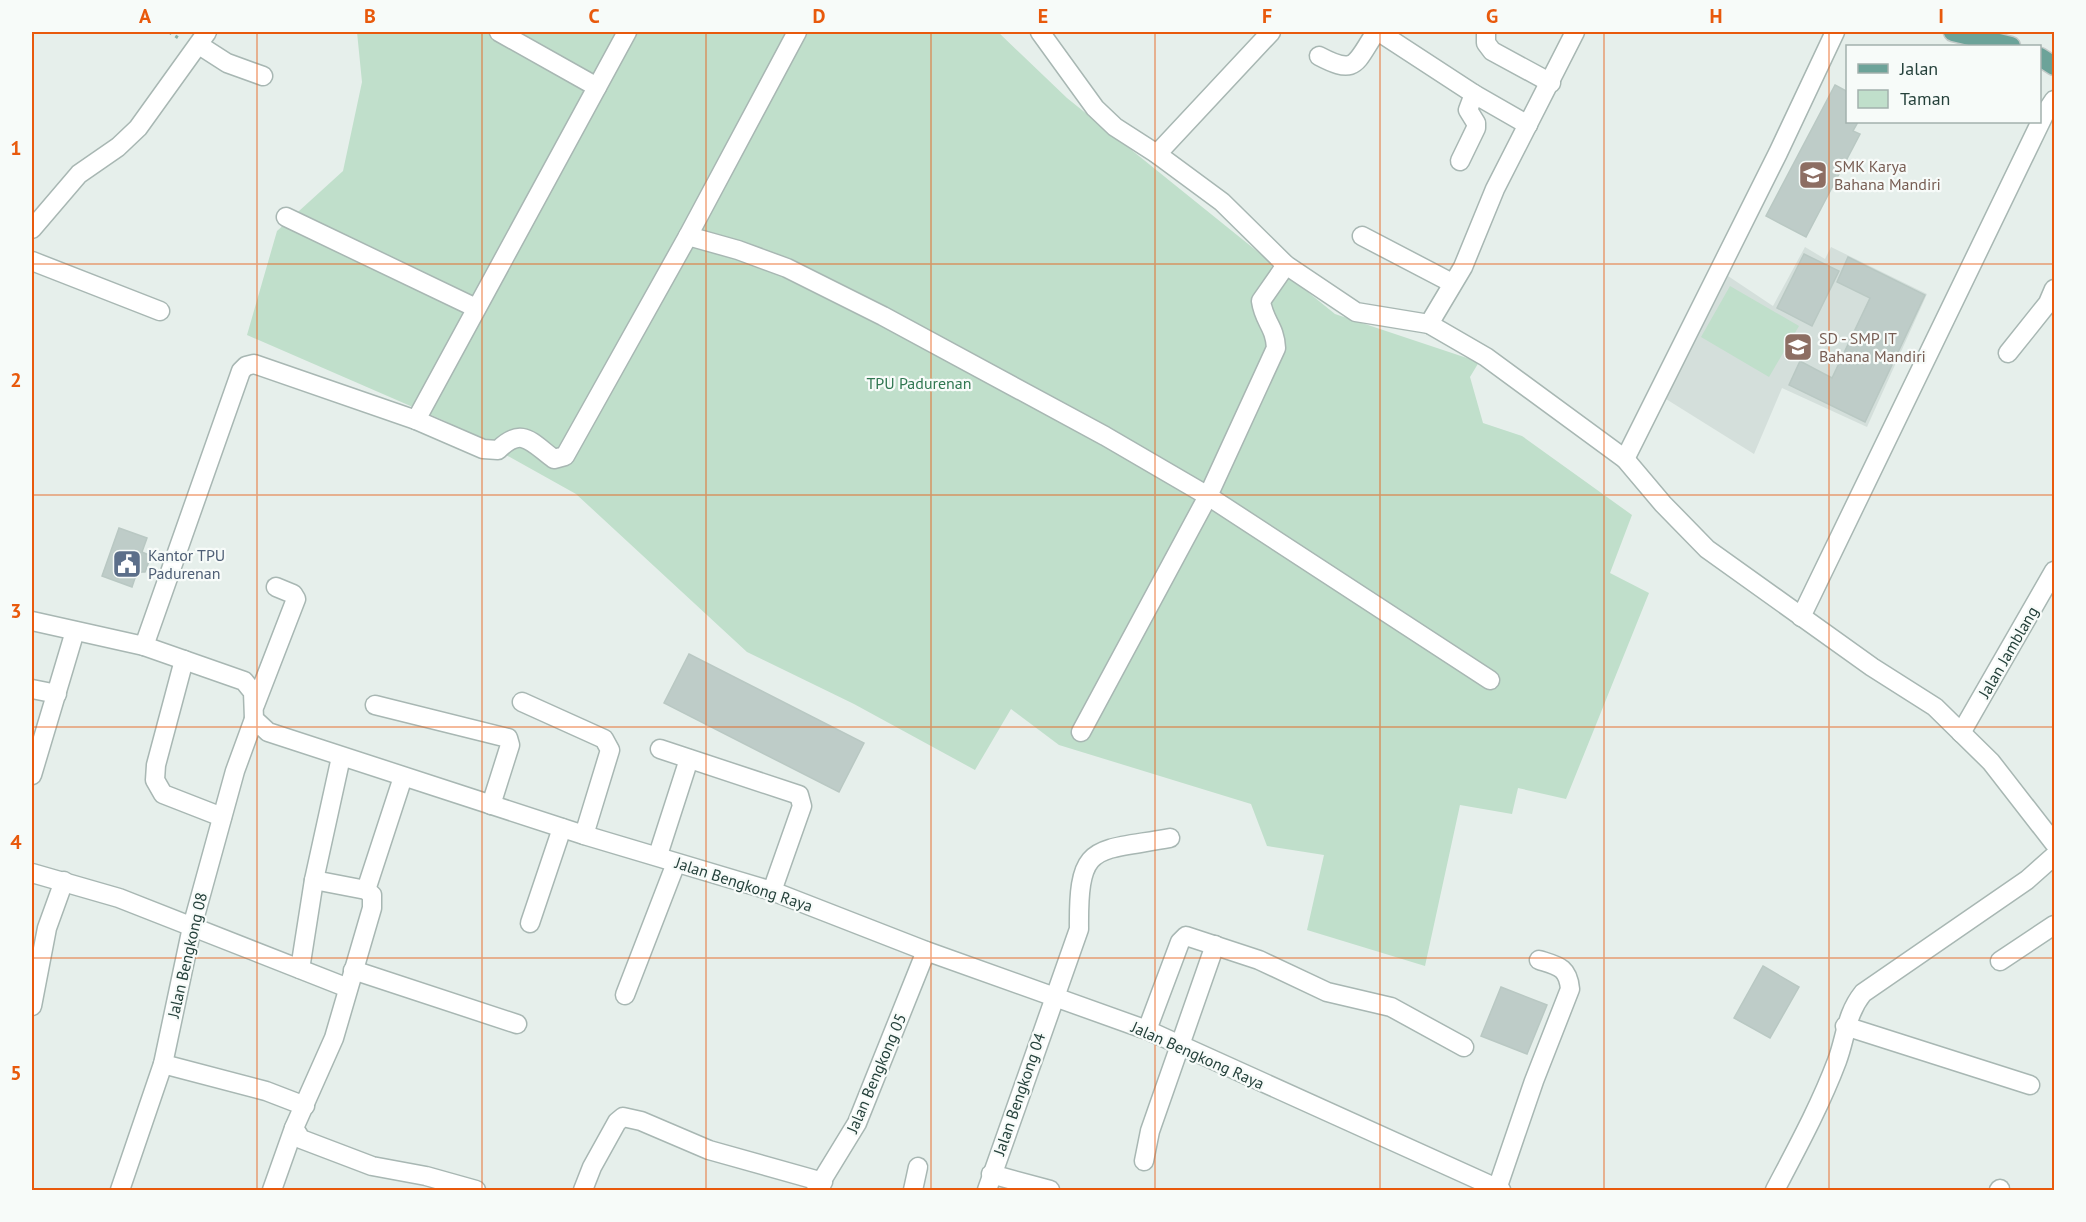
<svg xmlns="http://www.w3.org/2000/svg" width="2086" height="1222" viewBox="0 0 2086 1222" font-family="'PT Sans',sans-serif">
	<rect width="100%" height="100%" fill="#e6efeb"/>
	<path fill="#d4dfdb" d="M 1805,247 L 1825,259 L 1831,247 L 1927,294 L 1867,427 L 1782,388 L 1754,454 L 1666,399 L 1728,276 L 1773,306 Z"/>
	<g fill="#c0dfcb">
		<path d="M 357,32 L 998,32 L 1067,98 L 1335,314 L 1479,362 L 1470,377 L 1483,423 L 1522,436 L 1632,515 L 1610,573 L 1649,593 L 1566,799 L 1518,788 L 1512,814 L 1460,805 L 1425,966 L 1307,930 L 1324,855 L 1267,846 L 1251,804 L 1059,745 L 1011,709 L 975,770 L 854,704 L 747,652 L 576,494 L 445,421 L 247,335 L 277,231 L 343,171 L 362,82 Z"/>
		<path d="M 1730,286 L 1799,326 L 1769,377 L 1701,337 Z"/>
	</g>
	<g fill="#beccc8" stroke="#b9c8c3" stroke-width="1.5">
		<path d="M 1835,85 L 1848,92 L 1848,122 L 1858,122 L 1853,131 L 1860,134 L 1806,237 L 1766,216 Z"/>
		<path d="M 1804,254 L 1839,271 L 1812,326 L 1777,308 Z"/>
		<path d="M 1848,257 L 1925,295 L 1865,422 L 1789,385 L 1800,361 L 1832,378 L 1870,298 L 1837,282 Z"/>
		<path d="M 119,528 L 147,538 L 142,552 L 151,556 L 145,572 L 137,572 L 132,587 L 102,576 Z"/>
		<path d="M 689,654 L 864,743 L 839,792 L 664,703 Z"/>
		<path d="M 1763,966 L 1799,987 L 1770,1038 L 1734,1018 Z"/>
		<path d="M 1501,987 L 1547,1005 L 1527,1054 L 1481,1036 Z"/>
	</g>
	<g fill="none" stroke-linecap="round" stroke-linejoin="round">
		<g stroke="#a8b7b3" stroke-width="21">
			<g id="minor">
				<path d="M 499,32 L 597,87"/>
				<path d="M 1040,32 L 1095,108 L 1115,127 L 1157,154 L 1222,202 L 1286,265 L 1356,312 L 1429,324 L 1486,357 L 1625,459 L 1663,504 L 1707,549 L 1872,667 L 1935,707 L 1991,762 L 2054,843"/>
				<path d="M 1379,32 L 1474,94 L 1528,125"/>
				<path d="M 1486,32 L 1486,43 L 1492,51 L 1551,83"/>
				<path d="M 199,45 L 227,63 L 263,76"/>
				<path d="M 1319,56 C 1357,76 1355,63 1376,32"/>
				<path d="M 1157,154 L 1271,32"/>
				<path d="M 1460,161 L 1476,128 L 1476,123 L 1468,110 L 1474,94"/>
				<path d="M 286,217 L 476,308"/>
				<path d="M 32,229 L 79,174 L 118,147 L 138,128 L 207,32"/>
				<path d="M 688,236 L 738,250 L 787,268 L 883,316 L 1105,436 L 1208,496 L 1490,680"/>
				<path d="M 1362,236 L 1452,283"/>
				<path d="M 32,261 L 160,311"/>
				<path d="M 1429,324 L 1463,267 L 1495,189 L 1575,32"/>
				<path d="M 2008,353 L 2048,303 L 2054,289"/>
				<path d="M 416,420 L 627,32"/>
				<path d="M 1625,459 L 1778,153 L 1835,32"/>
				<path d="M 1801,617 L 2044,115 L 2054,100"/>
				<path d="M 32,621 L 144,646 L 244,681 L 253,692 L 254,719 L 268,732 L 584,835 L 772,891 L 926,951 L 1147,1030 L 1501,1190"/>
				<path d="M 144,646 L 241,371 L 246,366 L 254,364 L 416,420 L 483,449 L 498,450 C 522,426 531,442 554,459 L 565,456 L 688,236 L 797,32"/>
				<path d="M 184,660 L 156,765 L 155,780 L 163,794 L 222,817"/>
				<path d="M 32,689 L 57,694"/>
				<path d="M 522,702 L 604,739 L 610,750 L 584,835"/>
				<path d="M 255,705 L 296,599 L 293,594 L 276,587"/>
				<path d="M 375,705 L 508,738 L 510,745 L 491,805"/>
				<path d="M 1081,732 L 1208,496 L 1276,348 C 1275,326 1264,322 1261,301 L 1286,265"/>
				<path d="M 1961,733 L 2054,571"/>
				<path d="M 660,749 L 799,795 L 802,806 L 772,891"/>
				<path d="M 32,775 L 75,631"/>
				<path d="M 658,855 L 689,759"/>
				<path d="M 32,873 L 119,898 L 348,988"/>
				<path d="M 366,890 L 403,777"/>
				<path d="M 530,923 L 562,828"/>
				<path d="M 2000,961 L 2054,925"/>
				<path d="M 300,969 L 314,880"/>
				<path d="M 353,970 L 517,1024"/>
				<path d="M 625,995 L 676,863"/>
				<path d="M 32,1006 L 47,928 L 64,881"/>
				<path d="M 1845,1026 L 2030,1085"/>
				<path d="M 1147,1030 L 1180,942 L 1186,936 L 1259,960 L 1327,992 L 1391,1007 L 1464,1047"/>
				<path d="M 163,1064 L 266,1091 L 305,1106"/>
				<path d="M 294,1128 L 301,1139 L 372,1166 L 426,1176 L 476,1190"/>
				<path d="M 1144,1161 L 1150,1131 L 1215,945"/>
				<path d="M 991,1174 L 1050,1190"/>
				<path d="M 1497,1189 L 1534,1081 L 1570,989 C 1568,967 1558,966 1539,960"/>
				<path d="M 120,1190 L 163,1064 L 192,927 L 235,771 L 254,719"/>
				<path d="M 272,1190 L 294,1128 L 334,1038 L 372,908 L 372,895 L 366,890 L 314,880 L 341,757"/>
				<path d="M 583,1190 L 592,1167 L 617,1122 L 623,1117 L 641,1121 L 709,1150 L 823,1182"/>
				<path d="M 816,1190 L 857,1123 L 926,951"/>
				<path d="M 913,1190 L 918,1167"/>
				<path d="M 987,1190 L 1079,929 C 1078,841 1093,852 1170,838"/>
				<path d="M 1775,1190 C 1797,1148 1820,1106 1837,1061 C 1846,1037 1846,1014 1863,993 L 2027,880 L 2054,856"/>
				<path d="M 1999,1190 L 2000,1189"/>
			</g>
		</g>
		<g stroke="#c2cac8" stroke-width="21">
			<g id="major">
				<path d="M 1953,32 L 2011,46"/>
				<path d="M 2040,57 L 2054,66"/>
			</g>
		</g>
		<path stroke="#88b1a7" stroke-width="3" stroke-dasharray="3 4.5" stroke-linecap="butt" d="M 169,32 L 180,39"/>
		<use href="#minor" stroke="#fff" stroke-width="18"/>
		<use href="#major" stroke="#6ca399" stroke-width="18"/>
	</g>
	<path fill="none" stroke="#e8590c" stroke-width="1.5" stroke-opacity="0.55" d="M 257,32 L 257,1190M 482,32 L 482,1190M 706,32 L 706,1190M 931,32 L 931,1190M 1155,32 L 1155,1190M 1380,32 L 1380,1190M 1604,32 L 1604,1190M 1829,32 L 1829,1190M 32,264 L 2054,264M 32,495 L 2054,495M 32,727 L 2054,727M 32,958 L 2054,958"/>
	<defs>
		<g id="school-square" transform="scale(1.5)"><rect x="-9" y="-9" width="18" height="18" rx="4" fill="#8d6e63" stroke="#f7fbf9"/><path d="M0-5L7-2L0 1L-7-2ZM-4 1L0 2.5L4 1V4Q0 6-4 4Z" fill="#fff"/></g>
		<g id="civic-square" transform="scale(1.5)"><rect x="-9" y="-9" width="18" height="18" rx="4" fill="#5c6f8a" stroke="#f7fbf9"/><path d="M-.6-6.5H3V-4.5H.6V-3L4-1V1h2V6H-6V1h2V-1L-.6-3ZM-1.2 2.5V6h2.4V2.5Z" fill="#fff"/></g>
	</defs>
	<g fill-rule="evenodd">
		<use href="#school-square" x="1813" y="175"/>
		<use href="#school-square" x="1798" y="347"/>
		<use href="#civic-square" x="127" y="564"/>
	</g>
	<g text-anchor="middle" stroke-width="4.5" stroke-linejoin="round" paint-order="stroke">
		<g font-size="16" fill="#785e54" stroke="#f7fbf9" text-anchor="start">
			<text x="1834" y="172">SMK Karya<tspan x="1834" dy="18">Bahana Mandiri</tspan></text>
			<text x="1819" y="344">SD - SMP IT<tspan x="1819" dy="18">Bahana Mandiri</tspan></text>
		</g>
		<g font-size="16" fill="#307751" stroke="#f7fbf9">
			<text x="919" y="389">TPU Padurenan</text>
		</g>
		<g font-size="16" fill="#4e5e75" stroke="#f7fbf9" text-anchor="start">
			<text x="148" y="561">Kantor TPU<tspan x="148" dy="18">Padurenan</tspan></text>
		</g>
		<g font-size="16" fill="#25413b" stroke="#f7fbf9">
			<text transform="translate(2008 652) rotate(-60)" y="6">Jalan Jamblang</text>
			<text transform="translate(744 884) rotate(18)" y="6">Jalan Bengkong Raya</text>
			<text transform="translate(187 955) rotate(-77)" y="6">Jalan Bengkong 08</text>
			<text transform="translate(1198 1055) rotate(24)" y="6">Jalan Bengkong Raya</text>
			<text transform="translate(876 1073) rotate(-67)" y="6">Jalan Bengkong 05</text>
			<text transform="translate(1019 1094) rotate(-71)" y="6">Jalan Bengkong 04</text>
		</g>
	</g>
	<rect width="2086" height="1222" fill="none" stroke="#f7fbf9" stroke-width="66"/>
	<rect x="1846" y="45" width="195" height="78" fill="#f7fbf9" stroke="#a3b1ad" stroke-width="1.5"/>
	<rect x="1858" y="64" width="30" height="9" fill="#6ca399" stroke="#a3b1ad" stroke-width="1.5"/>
	<text x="1900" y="75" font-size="18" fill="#25413b">Jalan</text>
	<rect x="1858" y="90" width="30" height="18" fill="#c0dfcb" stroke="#a3b1ad" stroke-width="1.5"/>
	<text x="1900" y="105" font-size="18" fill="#25413b">Taman</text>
	<rect x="33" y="33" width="2020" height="1156" fill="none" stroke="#e8590c" stroke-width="2"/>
	<g font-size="20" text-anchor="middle" font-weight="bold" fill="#e8590c">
		<text x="145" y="23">A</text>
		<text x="370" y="23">B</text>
		<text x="594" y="23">C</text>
		<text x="819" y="23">D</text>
		<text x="1043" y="23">E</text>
		<text x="1267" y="23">F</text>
		<text x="1492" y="23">G</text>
		<text x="1716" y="23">H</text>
		<text x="1941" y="23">I</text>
		<text x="16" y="155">1</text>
		<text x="16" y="387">2</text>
		<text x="16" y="618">3</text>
		<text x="16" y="849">4</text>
		<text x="16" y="1080">5</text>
	</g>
</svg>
